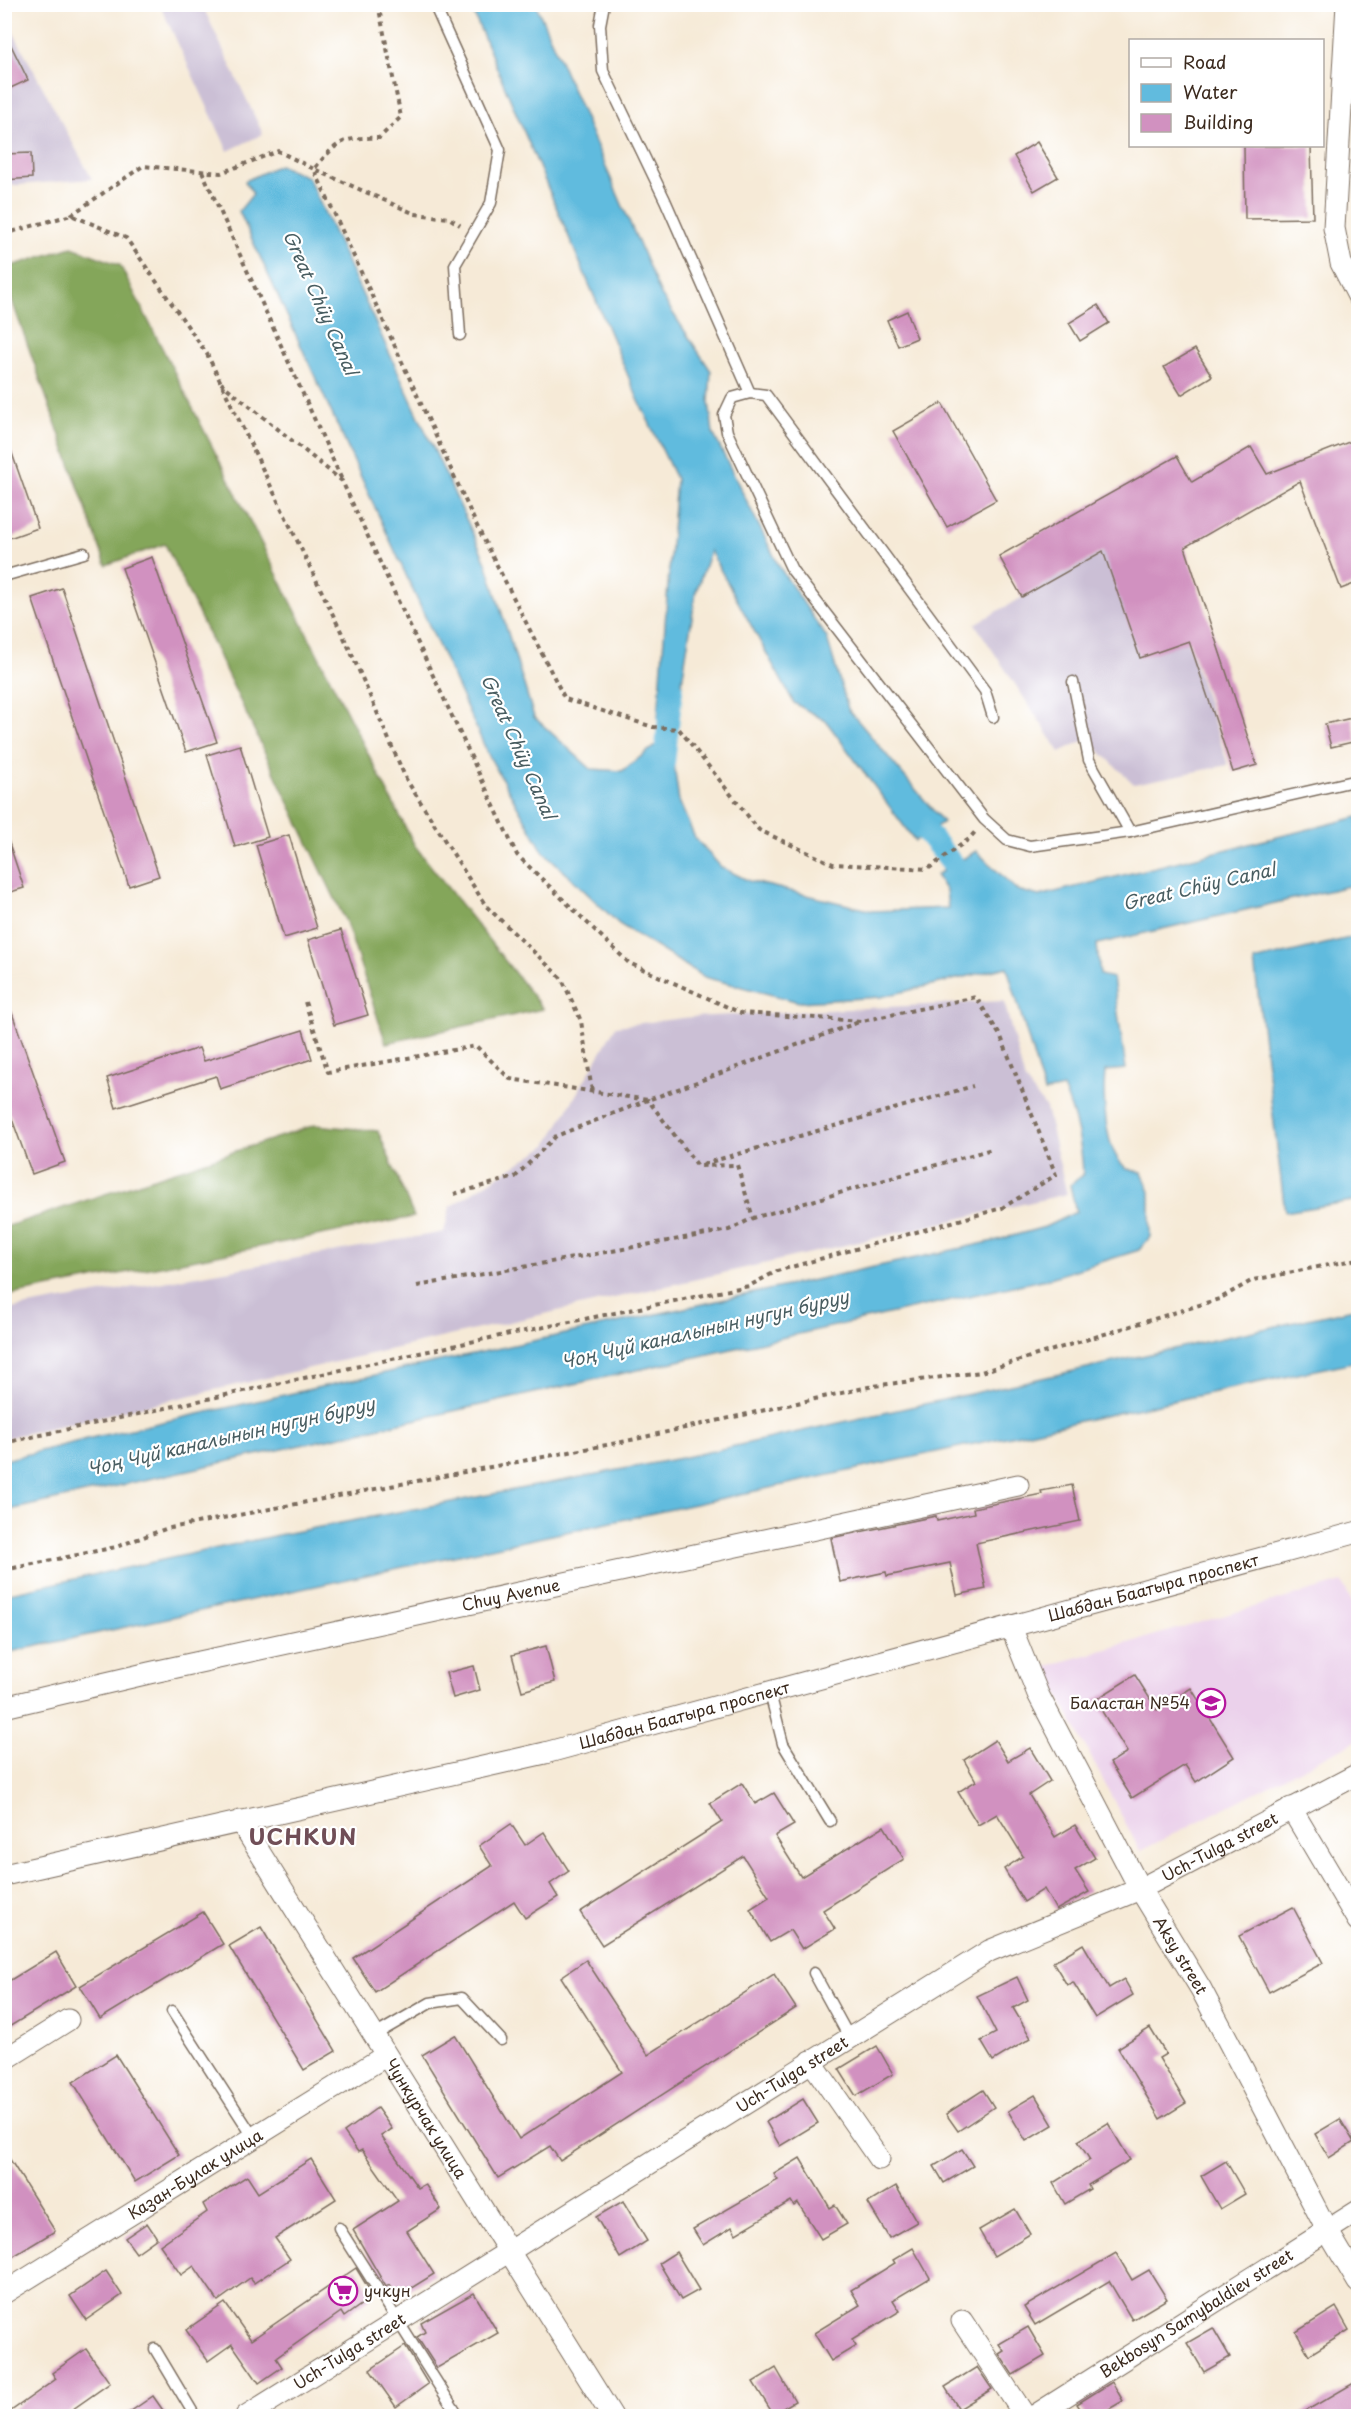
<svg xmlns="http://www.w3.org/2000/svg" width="1363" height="2421" viewBox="0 0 1363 2421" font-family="'Playpen Sans',sans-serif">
	<rect width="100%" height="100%" fill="#fff"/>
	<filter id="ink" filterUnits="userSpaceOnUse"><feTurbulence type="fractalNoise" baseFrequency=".0167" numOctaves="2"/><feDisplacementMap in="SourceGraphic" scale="12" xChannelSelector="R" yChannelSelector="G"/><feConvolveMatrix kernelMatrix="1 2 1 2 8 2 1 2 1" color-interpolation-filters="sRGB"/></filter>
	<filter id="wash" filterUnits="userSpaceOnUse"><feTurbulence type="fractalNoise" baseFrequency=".008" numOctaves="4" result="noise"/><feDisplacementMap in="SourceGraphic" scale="24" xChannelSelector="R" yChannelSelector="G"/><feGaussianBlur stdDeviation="1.35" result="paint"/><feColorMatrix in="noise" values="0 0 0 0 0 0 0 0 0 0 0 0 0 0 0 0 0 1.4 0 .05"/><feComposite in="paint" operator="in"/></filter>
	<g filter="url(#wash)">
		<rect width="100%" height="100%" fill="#f6ead7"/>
		<path fill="#ebd1eb" d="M 1342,1582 L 1358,1614 L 1358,1740 L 1140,1851 L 1044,1667 Z"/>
		<g fill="#cbbfd5">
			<path d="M 160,5 L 202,5 L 263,134 L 228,151 Z"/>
			<path d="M 5,17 L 92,179 L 5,186 Z"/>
			<path d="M 1150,525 L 1228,765 L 1134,784 L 1087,739 L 1060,752 L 975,624 Z"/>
			<path d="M 1004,1001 L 1025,1081 L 1046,1108 L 1067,1194 L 5,1438 L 5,1310 L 444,1232 L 450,1207 L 547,1145 L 616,1026 L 692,1017 Z"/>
		</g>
		<g fill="#84a65a" stroke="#60683c" stroke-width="1.5">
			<path d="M 72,247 L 120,265 L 415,846 L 543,1009 L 386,1043 L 346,922 L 165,544 L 106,565 L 5,281 L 5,268 Z"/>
			<path d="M 315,1125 L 378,1131 L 414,1217 L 5,1296 L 5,1227 Z"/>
		</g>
		<g fill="#61bbde" stroke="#4e727e" stroke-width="1.5">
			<path d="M 470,5 L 536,5 L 661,295 L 711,371 L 709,402 L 713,433 L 780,568 L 827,638 L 848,709 L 943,822 L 915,841 L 826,721 L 794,703 L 710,551 L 696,592 L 676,720 L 658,717 L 676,479 L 638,399 Z"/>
			<path d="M 279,165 L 308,177 L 486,562 L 534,717 L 591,769 L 622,771 L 660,742 L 671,743 L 679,801 L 695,838 L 721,867 L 749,881 L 873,911 L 948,908 L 946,891 L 936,875 L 976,851 L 1017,890 L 1039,896 L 1358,817 L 1358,884 L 1097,944 L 1100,975 L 1113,978 L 1126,1069 L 1105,1071 C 1103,1096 1103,1154 1128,1169 C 1132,1171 1138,1171 1142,1172 L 1150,1192 L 1150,1237 L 1139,1250 L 1050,1278 L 5,1511 L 5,1460 L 95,1437 L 320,1387 L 994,1241 L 1045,1227 L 1076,1212 L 1070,1185 L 1083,1175 C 1082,1144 1076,1117 1063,1088 L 1044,1092 L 1007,967 L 881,997 L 799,1002 L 704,977 L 619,924 L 543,851 L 489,756 L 239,211 L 253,194 L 245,181 Z"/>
			<path d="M 1358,936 L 1358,1200 L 1285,1212 L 1254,961 Z"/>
			<path d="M 1358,1308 L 1358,1361 L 5,1653 L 5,1594 L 278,1535 L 681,1458 Z"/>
		</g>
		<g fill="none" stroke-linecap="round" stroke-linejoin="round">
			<g stroke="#61bbde" stroke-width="22">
				<path d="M 663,772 L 672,689"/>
				<path d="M 909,810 L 971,887"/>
			</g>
		</g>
		<g id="blocks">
			<g fill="#d191c0">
				<path d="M 4,31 L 28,80 L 4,91 Z"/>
				<path d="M 1037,142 L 1058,177 L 1034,191 L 1014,156 Z"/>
				<path d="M 1244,146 L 1311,146 L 1313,218 L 1245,219 Z"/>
				<path d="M 31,153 L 32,178 L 4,180 L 4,154 Z"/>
				<path d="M 1098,305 L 1109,323 L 1080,341 L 1069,323 Z"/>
				<path d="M 907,311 L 917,338 L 898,346 L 887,320 Z"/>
				<path d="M 1195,349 L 1212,376 L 1181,395 L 1164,367 Z"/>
				<path d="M 942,403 L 996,500 L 947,527 L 893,431 Z"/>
				<path d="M 1359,438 L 1359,582 L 1341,589 L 1300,481 L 1185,547 L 1257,765 L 1233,772 L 1189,641 L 1140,658 L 1103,551 L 1022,597 L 999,556 L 1177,456 L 1192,482 L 1251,447 L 1267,474 Z"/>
				<path d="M 7,439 L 38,528 L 4,540 L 4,440 Z"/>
				<path d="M 152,557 L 217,742 L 186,752 L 122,568 Z"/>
				<path d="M 62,588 L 159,876 L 129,886 L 32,598 Z"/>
				<path d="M 1352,718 L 1357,741 L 1331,747 L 1325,724 Z"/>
				<path d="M 240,745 L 268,837 L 235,847 L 207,755 Z"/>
				<path d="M 289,835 L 317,928 L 284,938 L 256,845 Z"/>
				<path d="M 4,840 L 8,840 L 24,888 L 4,894 Z"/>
				<path d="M 341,930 L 368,1015 L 334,1025 L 308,940 Z"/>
				<path d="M 4,999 L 7,999 L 65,1162 L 32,1174 L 4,1097 Z"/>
				<path d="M 303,1030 L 312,1059 L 220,1089 L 216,1076 L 116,1108 L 107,1078 L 199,1048 L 204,1061 Z"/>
				<path d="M 1072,1485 L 1080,1521 L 976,1543 L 986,1589 L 957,1595 L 950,1563 L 887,1576 L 886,1572 L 840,1582 L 831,1538 L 936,1516 L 937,1521 L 974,1513 L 973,1508 L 1042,1494 L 1041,1491 Z"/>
				<path d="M 546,1646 L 555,1682 L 522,1691 L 512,1655 Z"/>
				<path d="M 474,1666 L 480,1690 L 453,1698 L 446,1673 Z"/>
				<path d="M 1135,1675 L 1157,1710 L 1191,1688 L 1234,1757 L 1196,1782 L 1185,1765 L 1132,1798 L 1110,1763 L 1127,1752 L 1095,1700 Z"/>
				<path d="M 995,1740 L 1008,1761 L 1030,1748 L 1050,1781 L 1029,1795 L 1055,1837 L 1075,1825 L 1095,1858 L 1075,1870 L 1089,1892 L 1056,1910 L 1044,1889 L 1024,1902 L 1004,1869 L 1023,1856 L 997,1814 L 978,1825 L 958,1792 L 976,1781 L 964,1760 Z"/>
				<path d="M 742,1783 L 755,1804 L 774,1793 L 794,1825 L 775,1836 L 801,1877 L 884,1826 L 904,1859 L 823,1910 L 835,1929 L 802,1949 L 790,1930 L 770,1942 L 750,1909 L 769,1897 L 743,1856 L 602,1945 L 580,1912 L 722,1822 L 710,1803 Z"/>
				<path d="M 511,1824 L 525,1845 L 544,1832 L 569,1871 L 550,1884 L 558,1897 L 525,1918 L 514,1901 L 375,1992 L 353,1958 L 492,1866 L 479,1846 Z"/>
				<path d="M 1293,1907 L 1323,1963 L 1269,1992 L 1239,1936 Z"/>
				<path d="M 203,1912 L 223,1944 L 100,2019 L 80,1986 Z"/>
				<path d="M 261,1927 L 336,2051 L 304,2070 L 229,1946 Z"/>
				<path d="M 1083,1944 L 1109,1988 L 1124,1979 L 1133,1995 L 1095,2018 L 1073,1982 L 1067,1985 L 1053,1962 Z"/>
				<path d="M 56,1952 L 76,1986 L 4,2030 L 4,1984 Z"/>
				<path d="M 586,1960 L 648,2055 L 774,1974 L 796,2008 L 560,2161 L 550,2146 L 498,2178 L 422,2055 L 455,2035 L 519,2139 L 622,2072 L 561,1977 Z"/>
				<path d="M 1017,1977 L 1028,2000 L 1013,2008 L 1031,2038 L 993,2061 L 981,2041 L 996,2033 L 977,1996 Z"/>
				<path d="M 1150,2028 L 1166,2054 L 1159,2058 L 1186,2103 L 1160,2119 L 1118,2048 Z"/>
				<path d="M 877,2046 L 893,2074 L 856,2096 L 839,2069 Z"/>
				<path d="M 116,2055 L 179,2155 L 135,2182 L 73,2082 Z"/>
				<path d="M 983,2090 L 994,2107 L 958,2131 L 946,2114 Z"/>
				<path d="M 1035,2095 L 1053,2125 L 1026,2141 L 1008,2111 Z"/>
				<path d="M 803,2099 L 818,2123 L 780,2146 L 766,2122 Z"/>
				<path d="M 377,2108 L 392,2129 L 381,2136 L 418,2188 L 425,2184 L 441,2209 L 407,2231 L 434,2274 L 397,2297 L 389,2285 L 386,2287 L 353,2230 L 398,2201 L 362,2150 L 358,2152 L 344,2132 Z"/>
				<path d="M 1340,2119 L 1354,2142 L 1329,2158 L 1315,2134 Z"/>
				<path d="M 1108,2123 L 1130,2160 L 1088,2185 L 1090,2189 L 1065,2204 L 1053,2183 L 1090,2160 L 1078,2141 Z"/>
				<path d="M 962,2149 L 973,2166 L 944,2183 L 934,2166 Z"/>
				<path d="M 4,2150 L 55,2231 L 4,2262 Z"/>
				<path d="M 800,2158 L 830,2208 L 835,2205 L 847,2224 L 821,2239 L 798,2203 L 794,2206 L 791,2201 L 736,2234 L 732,2227 L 703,2245 L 693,2229 L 778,2180 L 774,2174 Z"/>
				<path d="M 311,2159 L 336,2199 L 275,2238 L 290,2259 L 254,2283 L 250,2278 L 218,2301 L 194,2266 L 181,2275 L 160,2245 L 207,2212 L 203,2204 L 247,2176 L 258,2193 Z"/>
				<path d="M 1226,2161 L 1245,2194 L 1220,2209 L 1201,2176 Z"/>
				<path d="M 896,2186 L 917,2222 L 889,2238 L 868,2203 Z"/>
				<path d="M 623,2201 L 647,2241 L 620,2258 L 596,2217 Z"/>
				<path d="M 1015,2209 L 1030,2234 L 994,2256 L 979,2230 Z"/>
				<path d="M 147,2223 L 157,2238 L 136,2253 L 125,2238 Z"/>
				<path d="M 913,2248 L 930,2278 L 893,2300 L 900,2311 L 852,2340 L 856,2346 L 831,2361 L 814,2333 L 860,2305 L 851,2290 L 895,2263 L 893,2260 Z"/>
				<path d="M 676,2252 L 699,2290 L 681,2300 L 659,2263 Z"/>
				<path d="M 1116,2253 L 1132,2280 L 1149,2270 L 1167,2299 L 1132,2320 L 1109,2281 L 1035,2325 L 1024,2307 Z"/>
				<path d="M 356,2268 L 373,2296 L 344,2317 L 341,2312 L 276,2358 L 282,2367 L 259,2383 L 232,2344 L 208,2361 L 186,2330 L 225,2303 L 251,2340 Z"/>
				<path d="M 106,2271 L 122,2295 L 86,2320 L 70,2296 Z"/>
				<path d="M 474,2293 L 498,2333 L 437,2368 L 417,2337 L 425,2332 L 421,2323 Z"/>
				<path d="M 1336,2307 L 1349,2330 L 1309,2355 L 1296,2332 Z"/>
				<path d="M 1028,2327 L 1045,2356 L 1013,2375 L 999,2354 L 1004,2351 L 999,2344 Z"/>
				<path d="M 1213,2328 L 1230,2357 L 1204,2372 L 1187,2343 Z"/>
				<path d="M 405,2346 L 428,2384 L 396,2407 L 370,2370 Z"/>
				<path d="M 86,2349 L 110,2383 L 63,2416 L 4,2416 L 56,2379 L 52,2373 Z"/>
				<path d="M 977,2367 L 992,2389 L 959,2409 L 945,2387 Z"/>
				<path d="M 776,2368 L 795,2401 L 773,2414 L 753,2382 Z"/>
				<path d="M 1359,2380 L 1359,2416 L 1297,2416 Z"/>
				<path d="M 1112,2382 L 1123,2401 L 1097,2416 L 1085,2416 L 1077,2404 Z"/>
				<path d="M 153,2396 L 167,2416 L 124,2416 Z"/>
			</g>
		</g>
	</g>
	<g filter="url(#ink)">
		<use href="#blocks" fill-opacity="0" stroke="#7c6d5f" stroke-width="1.5"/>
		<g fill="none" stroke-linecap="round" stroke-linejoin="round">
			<g stroke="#7c6d5f" stroke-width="13">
				<g id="service">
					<path d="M 434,4 L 500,150 L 491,203 L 455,265 L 460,335"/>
					<path d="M 604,4 L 600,25 L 603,71 L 665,200 L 750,393"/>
					<path d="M 4,576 L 84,553"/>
					<path d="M 1073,682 L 1089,760 L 1130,832"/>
					<path d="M 993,717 L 985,691 L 766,395 L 750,393 L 732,398 L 724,415 L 727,432 L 792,570 L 984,819 L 1007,840 L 1030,846 L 1130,832 L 1358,780"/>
					<path d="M 770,1693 L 783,1744 L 830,1821"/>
					<path d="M 814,1973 L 849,2037"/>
					<path d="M 172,2011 L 254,2138"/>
					<path d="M 373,2036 L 430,2003 L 462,1998 L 501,2040"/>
					<path d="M 339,2228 L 455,2411"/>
					<path d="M 155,2349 L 195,2416"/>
				</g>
			</g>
			<g stroke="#7c6d5f" stroke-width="23">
				<g id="minor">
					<path d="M 1347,4 L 1334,228 L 1341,263 L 1358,296"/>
					<path id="s1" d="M 1011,1627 L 1038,1694 L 1140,1889 L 1201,1989 L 1327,2230 L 1358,2282"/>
					<path id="s2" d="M 4,1707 L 149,1673 L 1018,1485"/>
					<path d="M 1291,1808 L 1358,1921"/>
					<path id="s3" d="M 240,1821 L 612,2416"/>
					<path id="s4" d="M 4,1875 L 545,1753 L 1358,1532"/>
					<path d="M 4,2060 L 68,2020"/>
					<path d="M 811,2061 L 879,2159"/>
					<path id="s5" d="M 4,2293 L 385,2056"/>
					<path d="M 962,2321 L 1025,2416"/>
					<path id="s6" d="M 246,2416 L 989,1951 L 1140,1889 L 1358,1774"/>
					<path id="s7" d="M 1034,2416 L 1358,2211"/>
				</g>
			</g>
			<g stroke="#7c6d5f" stroke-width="4" stroke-dasharray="4.5 4.5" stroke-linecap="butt">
				<path d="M 378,4 L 401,117 L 379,138 C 342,137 338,141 314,169 L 415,214 L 449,218 L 460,225"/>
				<path d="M 202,171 L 342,480"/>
				<path d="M 71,215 L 143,166 L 221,173 L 278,151 L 314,169 L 476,524 L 565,699 L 653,727 L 679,729 L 759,830 L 833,864 L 928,869 L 969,839 L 975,832"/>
				<path d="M 4,234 L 71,215 L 126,238 L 207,354 L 350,650 L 406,779 L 486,906 L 562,979 L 581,1021 L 592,1091"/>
				<path d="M 305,1002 L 328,1072 L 476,1046 L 510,1079 L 648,1100 L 859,1022"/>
				<path d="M 703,1164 L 973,1086"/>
				<path d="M 454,1194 L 515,1177 L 556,1136 L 648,1100 L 698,1166 L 737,1165 L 753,1218 L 992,1149"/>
				<path d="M 417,1286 L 729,1230 L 753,1218"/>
				<path d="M 4,1443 L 475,1341 L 749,1286 L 777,1271 L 1002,1208 L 1056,1175 L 1001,1037 L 976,997 L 862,1021 L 741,1013 L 629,963 L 517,855 L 342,481 L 221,383"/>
				<path d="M 4,1570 L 116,1547 L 165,1529 L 622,1442 L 873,1386 L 981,1372 L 1219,1299 L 1253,1280 L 1358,1259"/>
			</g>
			<use href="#service" stroke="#fff" stroke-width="10"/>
			<use href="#minor" stroke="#fff" stroke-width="21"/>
		</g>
	</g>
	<defs>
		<g id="school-ring" transform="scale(1.5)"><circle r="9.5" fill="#fff" stroke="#b5179e" stroke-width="1.5"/><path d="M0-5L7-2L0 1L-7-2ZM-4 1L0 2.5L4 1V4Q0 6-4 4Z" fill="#b5179e"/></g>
		<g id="supermarket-ring" transform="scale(1.5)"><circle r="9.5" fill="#fff" stroke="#b5179e" stroke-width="1.5"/><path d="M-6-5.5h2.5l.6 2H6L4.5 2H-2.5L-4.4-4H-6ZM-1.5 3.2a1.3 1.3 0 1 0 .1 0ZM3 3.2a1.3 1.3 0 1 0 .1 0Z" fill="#b5179e"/></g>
	</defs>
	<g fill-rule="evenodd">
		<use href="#school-ring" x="1211" y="1703"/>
		<use href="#supermarket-ring" x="343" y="2291"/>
	</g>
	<g text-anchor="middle" stroke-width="4.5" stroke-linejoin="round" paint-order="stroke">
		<g font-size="16" fill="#3b2a1e" stroke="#fff">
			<text dy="6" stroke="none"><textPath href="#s4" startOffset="1185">Шабдан Баатыра проспект</textPath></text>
			<text dy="6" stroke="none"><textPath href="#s2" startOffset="519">Chuy Avenue</textPath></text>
			<text dy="6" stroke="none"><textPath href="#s4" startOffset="699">Шабдан Баатыра проспект</textPath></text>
			<text dy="6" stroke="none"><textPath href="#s6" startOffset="1130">Uch-Tulga street</textPath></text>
			<text dy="6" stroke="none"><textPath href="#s1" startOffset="370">Aksy street</textPath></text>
			<text dy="6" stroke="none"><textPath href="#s6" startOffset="644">Uch-Tulga street</textPath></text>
			<text dy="6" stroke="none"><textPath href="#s3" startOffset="351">Чункурчак улица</textPath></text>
			<text dy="6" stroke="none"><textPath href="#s5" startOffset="225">Казан-Булак улица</textPath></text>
			<text dy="6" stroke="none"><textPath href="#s7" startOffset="192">Bekbosyn Samybaldiev street</textPath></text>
			<text dy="6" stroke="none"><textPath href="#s6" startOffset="122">Uch-Tulga street</textPath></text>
		</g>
		<g font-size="16" fill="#3b2a1e" stroke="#fff" text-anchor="end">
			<text x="1190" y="1709">Баластан №54</text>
			<text x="364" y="2297" text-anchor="start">учкун</text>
		</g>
		<g font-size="18" font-style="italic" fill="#485d61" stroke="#fff">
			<text transform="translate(320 303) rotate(66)" y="6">Great Chüy Canal</text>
			<text transform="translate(518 747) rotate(66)" y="6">Great Chüy Canal</text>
			<text transform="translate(1199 887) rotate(-13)" y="6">Great Chüy Canal</text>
			<text transform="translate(705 1330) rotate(-13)" y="6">Чоң Чүй каналынын нугун буруу</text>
			<text transform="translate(231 1437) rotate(-13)" y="6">Чоң Чүй каналынын нугун буруу</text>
		</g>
		<g font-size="22" font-weight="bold" letter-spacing="1.5" fill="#704e57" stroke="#fff">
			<text x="303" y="1845">UCHKUN</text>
		</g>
	</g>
	<rect width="1363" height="2421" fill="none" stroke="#fff" stroke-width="24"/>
	<rect x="1129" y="39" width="195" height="108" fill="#ffffff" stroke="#b1aaa5" stroke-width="1.5"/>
	<rect x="1141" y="58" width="30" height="9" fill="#ffffff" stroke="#b1aaa5" stroke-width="1.5"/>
	<text x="1183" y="69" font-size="18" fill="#3b2a1e">Road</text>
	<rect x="1141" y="84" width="30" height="18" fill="#61bbde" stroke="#b1aaa5" stroke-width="1.5"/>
	<text x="1183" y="99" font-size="18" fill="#3b2a1e">Water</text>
	<rect x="1141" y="114" width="30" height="18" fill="#d191c0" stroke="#b1aaa5" stroke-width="1.5"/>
	<text x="1183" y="129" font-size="18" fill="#3b2a1e">Building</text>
</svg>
